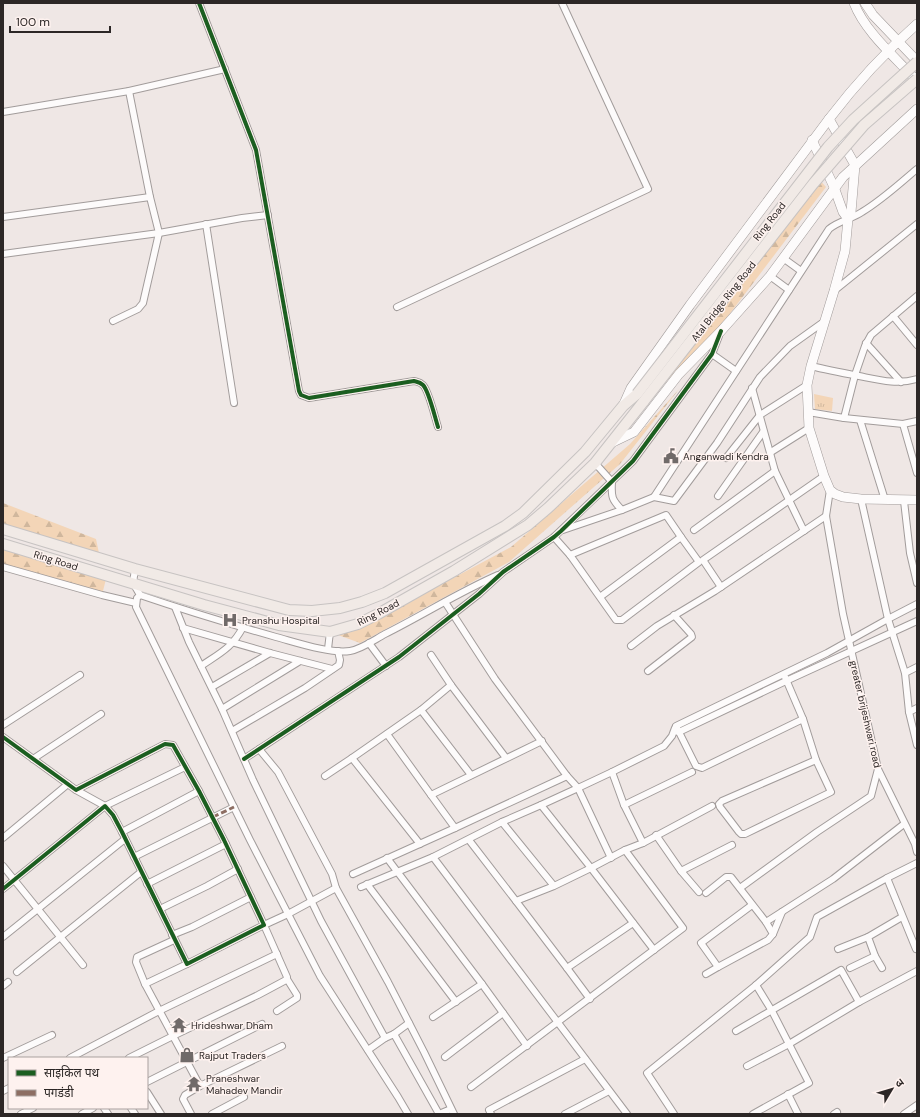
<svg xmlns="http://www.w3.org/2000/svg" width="920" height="1117" viewBox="0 0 920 1117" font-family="'DM Sans','Noto Sans Devanagari',sans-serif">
	<defs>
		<pattern id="grass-tufts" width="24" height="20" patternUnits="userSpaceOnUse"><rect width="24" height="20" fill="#f3d5b7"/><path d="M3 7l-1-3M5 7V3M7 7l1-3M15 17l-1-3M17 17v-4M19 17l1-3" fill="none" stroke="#d0b79d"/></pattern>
		<pattern id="forest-firs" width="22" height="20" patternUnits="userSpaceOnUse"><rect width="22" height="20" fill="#f3d5b7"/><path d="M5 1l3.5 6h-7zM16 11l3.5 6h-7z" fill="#d0b79d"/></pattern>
	</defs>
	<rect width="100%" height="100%" fill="#efe7e5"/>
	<path fill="url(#grass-tufts)" d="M 814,394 L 833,398 L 832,411 L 815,409 Z"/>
	<g fill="url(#forest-firs)">
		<path d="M 817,177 L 826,187 L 722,324 L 659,389 Z"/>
		<path d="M 680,388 L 620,464 L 509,562 L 360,643 L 338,635 L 390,612 L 511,547 L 630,444 Z"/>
		<path d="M 3,503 L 96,539 L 100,558 L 3,529 Z"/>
		<path d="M 3,544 L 107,575 L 102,595 L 3,567 Z"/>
	</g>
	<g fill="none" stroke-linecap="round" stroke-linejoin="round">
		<g stroke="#a29c9b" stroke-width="8">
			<g id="street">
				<path d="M 199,3 L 256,150 L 299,391 L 301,395 L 309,398 L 414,381 C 418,382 420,382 423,385 C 429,391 435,418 438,427"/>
				<path d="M 3,112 L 129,91 L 225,69"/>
				<path d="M 3,217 L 150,197"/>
				<path d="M 206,224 L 234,403"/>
				<path d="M 3,254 L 159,233 L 242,218 L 268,215"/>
				<path d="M 783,258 L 801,271"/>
				<path d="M 770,276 L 789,290"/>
				<path d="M 834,291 L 917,224"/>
				<path d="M 397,307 L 648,189 L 562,3"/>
				<path d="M 893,316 L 917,345"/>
				<path d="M 113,321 L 138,309 L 143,303 L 159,233 L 150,197 L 129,91"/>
				<path d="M 866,343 L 901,382"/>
				<path d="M 712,354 L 736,371"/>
				<path d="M 811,366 C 827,370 843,373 859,376 C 879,380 897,385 917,379"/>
				<path d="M 752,388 L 775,471 L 804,531"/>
				<path d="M 808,412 L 844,418 L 855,375 L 865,346 L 871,335 L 917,296"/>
				<path d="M 844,418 L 903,424 L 917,421"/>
				<path d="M 860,420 L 885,500"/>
				<path d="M 903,424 L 917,473"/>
				<path d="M 771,452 L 809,428"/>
				<path d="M 726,458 L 760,415 L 807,385"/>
				<path d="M 595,463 L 612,482 C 611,497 612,500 622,510"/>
				<path d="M 830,490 L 826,516 L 843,614 L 878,769 L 915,844 L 917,852"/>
				<path d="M 718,496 L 763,432"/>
				<path d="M 654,497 L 674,501 L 717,443 L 760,377 L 790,346 L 825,321"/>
				<path d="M 861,499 L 888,619 L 905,673 L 909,712 L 917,745"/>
				<path d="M 904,501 L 910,553 L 917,583"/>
				<path d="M 563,530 L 622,510 L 654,497 L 829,229 C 838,221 852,219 862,212 C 882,200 899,184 917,169"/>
				<path d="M 694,530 L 775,471"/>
				<path d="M 554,537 L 570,555 L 616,620 L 622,620 L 626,617 L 699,562 L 681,537 L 600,597"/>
				<path d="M 570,555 L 666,515 L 681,537"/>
				<path d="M 3,567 L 102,595 L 136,603"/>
				<path d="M 135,569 L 133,583 L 140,595 L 137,598 L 136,607 L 250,840 L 320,976 L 398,1097 L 408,1114"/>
				<path d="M 721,587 L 703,560 L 824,476"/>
				<path d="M 140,595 C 184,610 230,624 276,637 C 295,642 330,654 350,651 C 362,649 374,640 385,634 C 423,615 459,592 498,575"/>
				<path d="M 445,602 L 495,679 L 567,776 L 578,788 L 541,805"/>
				<path d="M 175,607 L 189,642 L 222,709 L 253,780 L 321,921 L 385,1038 L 394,1034 L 439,1114 L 451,1109"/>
				<path d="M 183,628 L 270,653 L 332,669"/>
				<path d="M 369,643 L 386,666"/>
				<path d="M 631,646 L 657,626 L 715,591 L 826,516"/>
				<path d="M 328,649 L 330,632"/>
				<path d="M 431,655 L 451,685"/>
				<path d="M 201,666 C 220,653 232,648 243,627"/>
				<path d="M 648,671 L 692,637 L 691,634 L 674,615"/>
				<path d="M 905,673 L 917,667"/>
				<path d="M 785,677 L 803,719"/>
				<path d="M 212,687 L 270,653"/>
				<path d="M 222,709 L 300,661"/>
				<path d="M 421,710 L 451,685 L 506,758"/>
				<path d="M 909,712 L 917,708"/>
				<path d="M 3,725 L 80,675"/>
				<path d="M 676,726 L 827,653 L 888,619 L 917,604"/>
				<path d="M 677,728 L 696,766 L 702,768 L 803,719 L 816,760"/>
				<path d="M 232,731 L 305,688 L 339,665 L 340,660 L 338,651"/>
				<path d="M 675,731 L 679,732 L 786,681 L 917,621"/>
				<path d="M 387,734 L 431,795"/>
				<path d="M 3,737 L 76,790 L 165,744 L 173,745 L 199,791 L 224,840 L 264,925 L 187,964 L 122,832 L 113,815 L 105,806 L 3,889"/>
				<path d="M 259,749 L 278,772 L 332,874 L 336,888"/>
				<path d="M 33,759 L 101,714"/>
				<path d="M 244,759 L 399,657 L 479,594 L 503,572 L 554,537 L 633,461 L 712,354 L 719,336"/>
				<path d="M 816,760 L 831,792 L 745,834 L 741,834 L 739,832 L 720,807 L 719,804 L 722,801 Z"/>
				<path d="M 612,772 L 664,746 L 672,736 L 675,728"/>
				<path d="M 325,776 L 352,758"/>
				<path d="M 76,790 L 105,806 L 185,767"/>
				<path d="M 624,805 L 692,772"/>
				<path d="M 502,822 L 433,857 L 627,1114"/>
				<path d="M 455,828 L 431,795 L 542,741"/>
				<path d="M 122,832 L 199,791"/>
				<path d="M 656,835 L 681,871 L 699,892"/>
				<path d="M 3,838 L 68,784"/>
				<path d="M 469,840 L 516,901"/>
				<path d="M 420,844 L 352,758 L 421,710 L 471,775"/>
				<path d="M 625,850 L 591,868 L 654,950"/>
				<path d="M 134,857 L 234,807"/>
				<path d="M 387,858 L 482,984 L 527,1046"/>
				<path d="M 611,858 L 578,788 L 612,772 L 624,805 L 643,843"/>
				<path d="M 3,866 L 83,965"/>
				<path d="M 681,871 L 732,845"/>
				<path d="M 353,874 L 455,828 L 567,776"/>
				<path d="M 147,884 L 226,844"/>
				<path d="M 367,884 L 456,1002"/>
				<path d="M 554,886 L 502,822 L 541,805 L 591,868 L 554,886 L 516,901 L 567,968"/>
				<path d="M 361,887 L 433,857"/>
				<path d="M 740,888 L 817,832 L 871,796 L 878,769"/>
				<path d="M 706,893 L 726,877 L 731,877 L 766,922"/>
				<path d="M 752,905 L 701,943 L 718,967 L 768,940 L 773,934 L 766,922 L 833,879 L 904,824"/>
				<path d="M 160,909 L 207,886 L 238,869"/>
				<path d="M 773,934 L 782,912"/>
				<path d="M 172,935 L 192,927 L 251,897"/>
				<path d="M 3,937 L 125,839"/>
				<path d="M 838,949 L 868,937"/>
				<path d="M 916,949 L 887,878 L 917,863"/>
				<path d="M 850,968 L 875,956"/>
				<path d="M 882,968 L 875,956 L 868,937 L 902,917"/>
				<path d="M 17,972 L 141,872"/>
				<path d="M 706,974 L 718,967"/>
				<path d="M 145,984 L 136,962 L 137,957 L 174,940"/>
				<path d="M 3,986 L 8,982"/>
				<path d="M 590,999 L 567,968 L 633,923"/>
				<path d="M 277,1011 L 297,998 L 297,995 L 287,979"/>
				<path d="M 433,1017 L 482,984"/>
				<path d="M 736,1031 L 841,970 L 859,1002 L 917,971"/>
				<path d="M 394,1034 L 409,1023"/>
				<path d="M 368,1050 L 385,1038"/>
				<path d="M 445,1057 L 503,1013"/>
				<path d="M 3,1058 L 52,1035"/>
				<path d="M 70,1058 L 159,1011 L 277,954"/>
				<path d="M 129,1058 L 173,1036 L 145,984 L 187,964"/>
				<path d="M 747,1066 L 789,1044 L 859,1002"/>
				<path d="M 147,1082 L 262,1024"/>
				<path d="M 200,1086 L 282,1046"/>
				<path d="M 471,1087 L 683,928 L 625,850 L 643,843 L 712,806"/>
				<path d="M 3,1091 L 9,1088"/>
				<path d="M 147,1092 L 161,1114"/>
				<path d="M 788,1094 L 798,1114"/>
				<path d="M 104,1108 L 108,1114"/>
				<path d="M 131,1108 L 135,1114"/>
				<path d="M 21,1114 L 33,1108"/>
				<path d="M 82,1114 L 93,1108"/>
				<path d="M 191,1114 L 183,1099 L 185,1095 L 200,1086 L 173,1036 L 258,995 L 286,980 L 287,977 L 264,925 L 288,914 L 336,888 L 388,982 L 424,1052 L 454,1114"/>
				<path d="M 212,1114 L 244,1097"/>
				<path d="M 491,1114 L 489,1110 L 585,1059"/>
				<path d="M 565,1114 L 609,1091"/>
				<path d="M 674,1114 L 647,1073 L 756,985 L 810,937 L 817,917 L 887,878"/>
				<path d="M 753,1114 L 809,1083 L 772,1011 L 756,985"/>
				<path d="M 834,1114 L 837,1112"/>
				<path d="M 904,1114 L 917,1105"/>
			</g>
		</g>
		<g stroke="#a29c9b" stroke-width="10">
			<g id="secondary">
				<path d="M 854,3 C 865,32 896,58 917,81"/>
				<path d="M 865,3 L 873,15 L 917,61"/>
				<path d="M 829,119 L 855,165 L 851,212 L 848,219 L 845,251 L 834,291 L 811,366 L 807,385 L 809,428 L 824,476 L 830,490 L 835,494 L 843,497 L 861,499 L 917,500"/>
				<path d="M 812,140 L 834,187 L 843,212 L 848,219"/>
				<path d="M 623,406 L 631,388 L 690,305 L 829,119 C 855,85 884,53 917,24"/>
				<path d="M 611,443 L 634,432 L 679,374 L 721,331 L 770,276 L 843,177 L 917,109"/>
			</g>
		</g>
		<g stroke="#c7c3c2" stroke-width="12">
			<g id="primary">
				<path d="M 3,529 L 135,569 L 289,610 L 312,611 L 340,608 L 362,602 L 385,593 L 505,526 L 523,513 L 585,452 L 623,406 L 637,394"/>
				<path d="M 3,544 L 204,605 L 279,625 L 330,632 L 358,624 L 378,614 L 454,571 L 528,525 L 548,508 L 595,463 L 644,401"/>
			</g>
		</g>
		<use href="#street" stroke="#fdfbfb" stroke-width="6"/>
		<use href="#secondary" stroke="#fdfbfb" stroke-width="9"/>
		<use href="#primary" stroke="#f1eae6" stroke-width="10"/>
		<g stroke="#c7c3c2" stroke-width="12" stroke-linecap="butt">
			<g id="primary-bridge">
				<path d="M 637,394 L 828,147 L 853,120 L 917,62"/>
				<path d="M 644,401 L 813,184 L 864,125 L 917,79"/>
			</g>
		</g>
		<use href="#primary-bridge" stroke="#f1eae6" stroke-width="10"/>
		<path stroke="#8d6e63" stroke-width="3" stroke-dasharray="6 3" stroke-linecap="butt" d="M 213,817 L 234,807"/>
		<g stroke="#fef2ef" stroke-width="6">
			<g id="cycleway">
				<path d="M 199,3 L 256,150 L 299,391 L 301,395 L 309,398 L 414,381 C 418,382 420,382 423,385 C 429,391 435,418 438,427"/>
				<path d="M 3,737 L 76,790 L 165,744 L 173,745 L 199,791 L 224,840 L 264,925 L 187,964 L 122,832 L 113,815 L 105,806 L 3,889"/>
				<path d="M 244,759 L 399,657 L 479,594 L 503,572 L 554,537 L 561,531 L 633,461 L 712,354 L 721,331"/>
			</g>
		</g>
		<use href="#cycleway" stroke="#1b5e20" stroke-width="4"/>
	</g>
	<defs>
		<g id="civic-bare" transform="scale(1.2)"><path d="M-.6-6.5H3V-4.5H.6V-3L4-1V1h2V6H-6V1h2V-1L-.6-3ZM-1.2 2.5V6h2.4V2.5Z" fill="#706a69" stroke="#fef2ef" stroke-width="2.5" paint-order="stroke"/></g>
		<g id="hospital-bare" transform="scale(1.2)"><path d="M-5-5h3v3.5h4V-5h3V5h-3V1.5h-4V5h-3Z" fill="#706a69" stroke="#fef2ef" stroke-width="2.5" paint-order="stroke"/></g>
		<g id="temple-bare" transform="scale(1.2)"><path d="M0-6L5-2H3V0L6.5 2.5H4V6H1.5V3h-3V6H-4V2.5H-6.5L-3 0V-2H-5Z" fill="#706a69" stroke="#fef2ef" stroke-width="2.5" paint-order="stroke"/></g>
		<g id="shop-bare" transform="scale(1.2)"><path d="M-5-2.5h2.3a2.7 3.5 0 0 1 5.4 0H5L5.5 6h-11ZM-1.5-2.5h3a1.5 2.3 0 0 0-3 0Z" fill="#706a69" stroke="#fef2ef" stroke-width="2.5" paint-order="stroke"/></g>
	</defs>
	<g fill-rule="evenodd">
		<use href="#civic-bare" x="671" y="456"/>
		<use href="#hospital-bare" x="230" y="620"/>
		<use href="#temple-bare" x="179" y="1025"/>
		<use href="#shop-bare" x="187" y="1055"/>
		<use href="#temple-bare" x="194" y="1084"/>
	</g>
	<g text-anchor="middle" stroke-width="3" stroke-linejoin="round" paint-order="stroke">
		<g font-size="10" fill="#2c2726" stroke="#fef2ef">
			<text transform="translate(769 221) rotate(-52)" y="4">Ring Road</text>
			<text transform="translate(723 301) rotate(-52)" y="4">Atal Bridge Ring Road</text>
			<text transform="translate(56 560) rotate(17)" y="4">Ring Road</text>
			<text transform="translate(378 612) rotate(-27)" y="4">Ring Road</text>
			<text transform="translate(866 714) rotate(77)" y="4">greater brijeshwari road</text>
		</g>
		<g font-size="10" fill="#2c2726" stroke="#fef2ef" text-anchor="start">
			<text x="683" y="460">Anganwadi Kendra</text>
			<text x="242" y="624">Pranshu Hospital</text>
			<text x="191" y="1029">Hrideshwar Dham</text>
			<text x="199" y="1059">Rajput Traders</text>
			<text x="206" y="1082">Praneshwar<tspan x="206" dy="12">Mahadev Mandir</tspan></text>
		</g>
	</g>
	<rect width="920" height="1117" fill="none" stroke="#2c2726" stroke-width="8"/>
	<rect x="8" y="1057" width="140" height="52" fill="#fef2ef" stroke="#aaa19f"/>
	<rect x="16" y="1070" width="20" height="6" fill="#1b5e20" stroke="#aaa19f"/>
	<text x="44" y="1077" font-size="12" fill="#2c2726">साइकिल पथ</text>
	<rect x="16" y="1090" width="20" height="6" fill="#8d6e63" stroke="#aaa19f"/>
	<text x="44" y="1097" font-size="12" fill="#2c2726">पगडंडी</text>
	<g transform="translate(892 1089) rotate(52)" stroke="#fef2ef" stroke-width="3" paint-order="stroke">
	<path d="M0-3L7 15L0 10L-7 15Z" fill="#2c2726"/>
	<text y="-6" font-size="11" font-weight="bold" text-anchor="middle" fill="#2c2726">उ</text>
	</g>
	<path d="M10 26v6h100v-6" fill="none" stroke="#2c2726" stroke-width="2"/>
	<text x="16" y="26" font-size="12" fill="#2c2726" stroke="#fef2ef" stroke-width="3" paint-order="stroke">100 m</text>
</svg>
